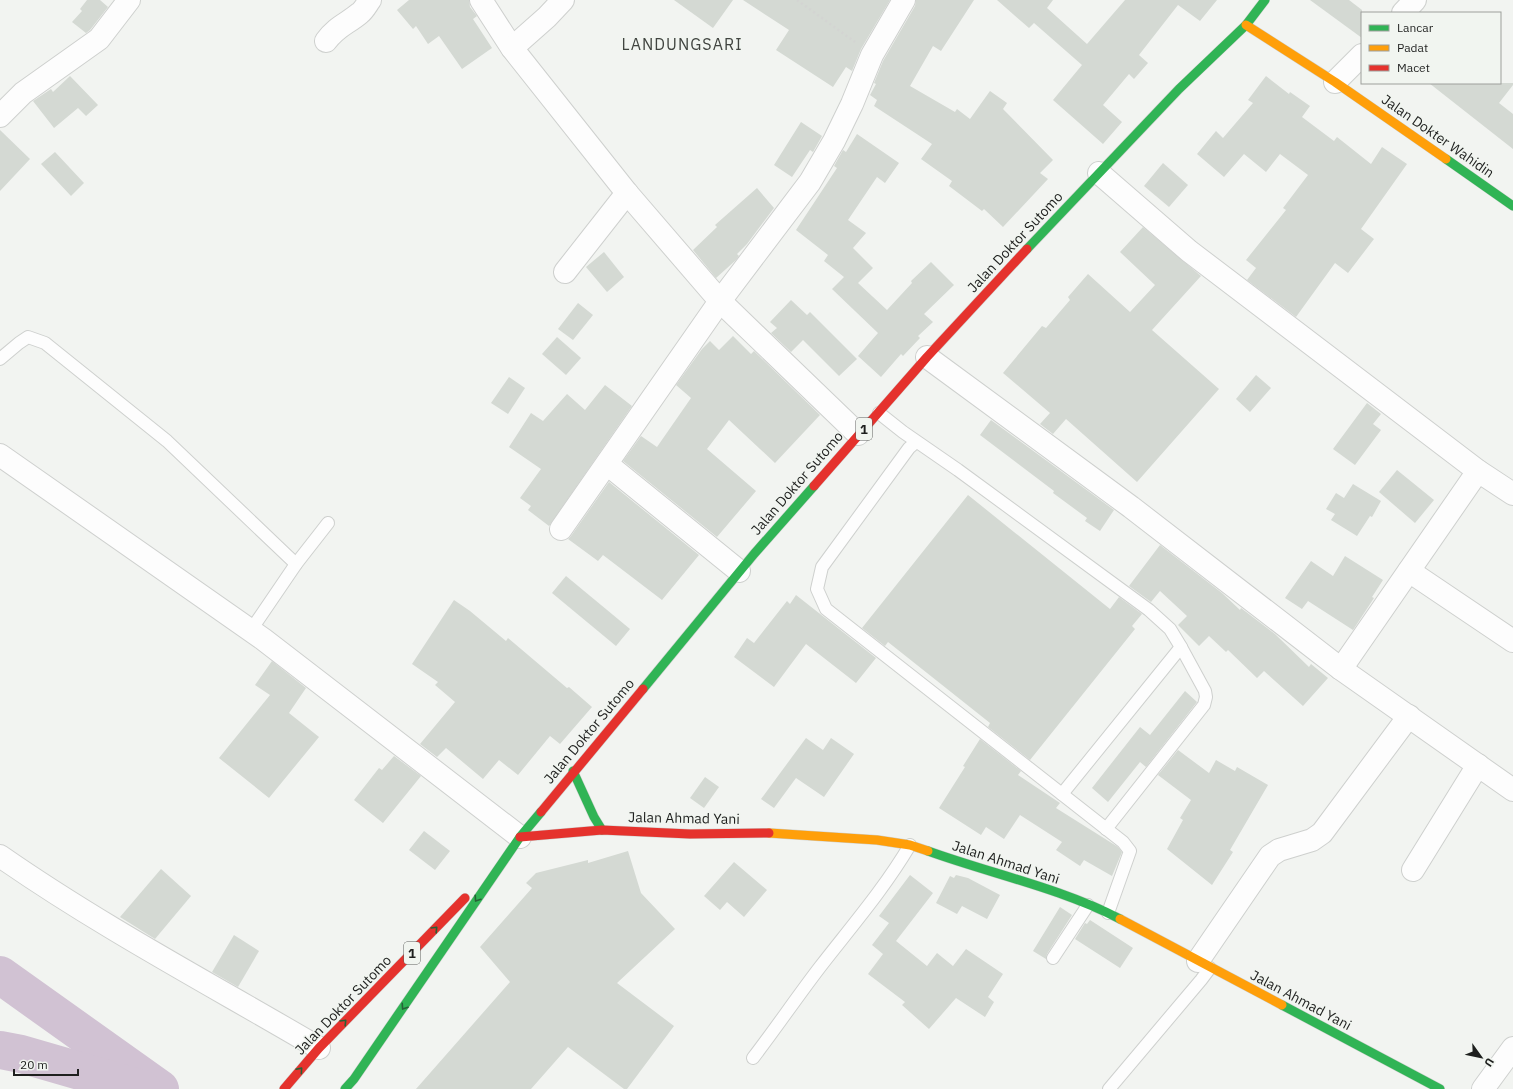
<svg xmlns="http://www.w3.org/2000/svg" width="1513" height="1089" viewBox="0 0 1513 1089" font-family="'IBM Plex Sans',sans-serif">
	<rect width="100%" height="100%" fill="#f2f4f1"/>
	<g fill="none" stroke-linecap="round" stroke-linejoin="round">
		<g stroke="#d1c2d3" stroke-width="38">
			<path d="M 0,975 L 160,1089"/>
			<path d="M 0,1050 L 21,1054 L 142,1089"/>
		</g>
	</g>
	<g fill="#d4d9d3">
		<path d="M 87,0 L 100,0 L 108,7 L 90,30 L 86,33 L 72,22 L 82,11 L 80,9 Z"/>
		<path d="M 409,0 L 469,0 L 470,7 L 477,16 L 473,19 L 492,48 L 462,69 L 439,36 L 428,44 L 416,26 L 413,29 L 397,10 Z"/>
		<path d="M 674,0 L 733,0 L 713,28 Z"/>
		<path d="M 743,0 L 890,0 L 861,49 L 852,71 L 846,67 L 833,87 L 776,50 L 789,30 Z"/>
		<path d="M 916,0 L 974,0 L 941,51 L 933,46 L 910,86 L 955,112 L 957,109 L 970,119 L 990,91 L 1007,103 L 1003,109 L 1053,160 L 1040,173 L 1048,179 L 1003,227 L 984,209 L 982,211 L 949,186 L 952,181 L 921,159 L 932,144 L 874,106 L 877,100 L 870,95 L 876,84 L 874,83 L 883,61 L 915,6 Z"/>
		<path d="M 997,0 L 1053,0 L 1047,8 L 1087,44 L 1125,0 L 1217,0 L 1200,21 L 1178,5 L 1139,55 L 1148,63 L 1134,79 L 1129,74 L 1103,105 L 1122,122 L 1103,144 L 1053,100 L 1082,65 L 1034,23 L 1029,28 Z"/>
		<path d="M 1310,0 L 1349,0 L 1362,10 L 1362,38 Z"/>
		<path d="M 70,76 L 98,105 L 86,116 L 78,108 L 54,128 L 33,101 L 51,89 L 53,92 Z"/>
		<path d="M 1266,76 L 1289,94 L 1290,92 L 1310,106 L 1302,117 L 1334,141 L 1337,137 L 1371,164 L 1382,147 L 1407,164 L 1361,229 L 1374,239 L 1348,273 L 1335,263 L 1296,317 L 1247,280 L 1256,268 L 1246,260 L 1286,210 L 1283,208 L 1308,175 L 1280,154 L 1266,172 L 1244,154 L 1224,177 L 1197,154 L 1216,131 L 1223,138 L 1253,103 L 1248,100 Z"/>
		<path d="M 1429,83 L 1513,83 L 1513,85 L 1499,103 L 1513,114 L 1513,149 Z"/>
		<path d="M 801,122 L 822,136 L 813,152 L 810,150 L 792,177 L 774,165 Z"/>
		<path d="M 0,130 L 30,159 L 0,191 Z"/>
		<path d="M 857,134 L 899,163 L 885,183 L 877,177 L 848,220 L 866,233 L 853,248 L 873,268 L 858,283 L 887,310 L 912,283 L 911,281 L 931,262 L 954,285 L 924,314 L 933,322 L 918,336 L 920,338 L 903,356 L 901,354 L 881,377 L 858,356 L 878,333 L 832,289 L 844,277 L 824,261 L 828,255 L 796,230 L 831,177 L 837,168 L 834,166 L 843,150 L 846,152 Z"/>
		<path d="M 55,152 L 84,183 L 71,196 L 41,164 Z"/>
		<path d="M 1163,163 L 1188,185 L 1169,207 L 1144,186 Z"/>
		<path d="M 757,188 L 774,208 L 747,244 L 737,254 L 739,256 L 736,260 L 716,278 L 693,250 L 717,227 L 715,225 Z"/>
		<path d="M 1143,227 L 1201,276 L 1152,330 L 1219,389 L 1137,482 L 1066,419 L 1053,434 L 1040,424 L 1050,413 L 1003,373 L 1042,326 L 1046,328 L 1070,300 L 1068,297 L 1088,274 L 1130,312 L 1155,285 L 1120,252 Z"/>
		<path d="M 604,252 L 624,277 L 607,292 L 586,267 Z"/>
		<path d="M 791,300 L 807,315 L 810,312 L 857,359 L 839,376 L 803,340 L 791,352 L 771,333 L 777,328 L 770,322 Z"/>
		<path d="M 578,303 L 593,315 L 573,340 L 558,329 Z"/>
		<path d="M 733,336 L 751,354 L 754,351 L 820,415 L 775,463 L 729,420 L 707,449 L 756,491 L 717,537 L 623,461 L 641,436 L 657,447 L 691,398 L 676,385 L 702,349 L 710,341 L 719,350 Z"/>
		<path d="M 557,337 L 581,358 L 566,375 L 542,354 Z"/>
		<path d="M 1256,375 L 1271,388 L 1250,412 L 1236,399 Z"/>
		<path d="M 509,377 L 525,388 L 508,414 L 491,403 Z"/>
		<path d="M 605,385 L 632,406 L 549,526 L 528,510 L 531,506 L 520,498 L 541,469 L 509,447 L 531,413 L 543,421 L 567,394 L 585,410 Z"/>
		<path d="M 1367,403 L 1381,414 L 1373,424 L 1381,430 L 1355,465 L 1333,449 Z"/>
		<path d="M 991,420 L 1114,510 L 1100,531 L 1085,521 L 1087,518 L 1053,493 L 1054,491 L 980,435 Z"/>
		<path d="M 1397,470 L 1434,500 L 1415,523 L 1379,492 Z"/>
		<path d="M 609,482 L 699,555 L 662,600 L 603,555 L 598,561 L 568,539 L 571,536 Z"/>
		<path d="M 1353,484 L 1381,501 L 1372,517 L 1370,516 L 1357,536 L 1331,520 L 1335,514 L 1326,509 L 1336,493 L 1344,498 Z"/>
		<path d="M 968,495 L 1110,609 L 1119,597 L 1142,614 L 1132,626 L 1135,629 L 1030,760 L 988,727 L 990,723 L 888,642 L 885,646 L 862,628 Z"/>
		<path d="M 1160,545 L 1222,593 L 1240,610 L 1241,608 L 1275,634 L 1309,667 L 1311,664 L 1328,678 L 1303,706 L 1264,671 L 1257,678 L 1228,650 L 1226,652 L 1209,636 L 1199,646 L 1178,625 L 1187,616 L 1160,591 L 1151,602 L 1129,586 Z"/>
		<path d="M 1345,556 L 1383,580 L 1372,597 L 1374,598 L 1353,630 L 1308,601 L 1302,609 L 1285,598 L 1311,561 L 1333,576 Z"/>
		<path d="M 566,576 L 630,629 L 616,646 L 552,593 Z"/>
		<path d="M 796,595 L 876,658 L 856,683 L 806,644 L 774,687 L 734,657 L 747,638 L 754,643 L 787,601 L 790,604 Z"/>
		<path d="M 454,600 L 470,611 L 506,641 L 508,638 L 567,688 L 569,687 L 592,707 L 560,744 L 550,736 L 518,775 L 499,760 L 483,779 L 446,748 L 437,757 L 420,744 L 455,702 L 435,685 L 438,682 L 412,664 Z"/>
		<path d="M 272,661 L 306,688 L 289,713 L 319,737 L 269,798 L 219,758 L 270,695 L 255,685 Z"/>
		<path d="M 1185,691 L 1197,702 L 1146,767 L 1140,762 L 1108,802 L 1092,788 L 1140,727 L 1150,735 Z"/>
		<path d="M 806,738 L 823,750 L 831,738 L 854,754 L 824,797 L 796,778 L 774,808 L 761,799 Z"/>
		<path d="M 980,739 L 1021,771 L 1018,775 L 1060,803 L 1056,808 L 1118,847 L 1122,852 L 1112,876 L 1084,860 L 1080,866 L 1056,850 L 1062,842 L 1020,815 L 1004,839 L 986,827 L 981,835 L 939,808 L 965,767 L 963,766 Z"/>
		<path d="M 1178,750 L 1209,773 L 1216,760 L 1235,771 L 1237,767 L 1268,785 L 1230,850 L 1233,852 L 1212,885 L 1167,849 L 1183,820 L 1180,818 L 1191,800 L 1158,775 Z"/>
		<path d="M 394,756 L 421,776 L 383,823 L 354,800 L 379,768 L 382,770 Z"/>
		<path d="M 705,777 L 719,787 L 704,808 L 690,798 Z"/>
		<path d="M 424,831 L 450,851 L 435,870 L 409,850 Z"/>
		<path d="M 628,851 L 641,893 L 675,929 L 617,983 L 674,1026 L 627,1089 L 624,1089 L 568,1047 L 531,1089 L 416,1089 L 510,982 L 480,947 L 532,888 L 526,883 L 536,873 L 588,860 L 588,863 Z"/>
		<path d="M 734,862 L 767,890 L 744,917 L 727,902 L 720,910 L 704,896 Z"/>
		<path d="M 161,869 L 191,896 L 155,939 L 120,917 Z"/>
		<path d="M 910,875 L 933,893 L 896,941 L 927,966 L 937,953 L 953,966 L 966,949 L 1003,974 L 988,997 L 994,1002 L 985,1017 L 956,998 L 929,1029 L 902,1005 L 905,1002 L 868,974 L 883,954 L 872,945 L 889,923 L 879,916 Z"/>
		<path d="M 956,875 L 968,878 L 1000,895 L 987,919 L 962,906 L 957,914 L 936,903 L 950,876 L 954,878 Z"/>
		<path d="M 1060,907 L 1072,915 L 1047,954 L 1046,959 L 1033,951 Z"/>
		<path d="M 1090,920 L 1133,948 L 1120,968 L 1075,939 L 1085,923 L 1087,924 Z"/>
		<path d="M 234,935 L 259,951 L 238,987 L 212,972 Z"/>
	</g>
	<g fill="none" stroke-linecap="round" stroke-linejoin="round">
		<g stroke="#ced0ce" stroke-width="14">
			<g id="lane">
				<path d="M 0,359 L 19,343 L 28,337 L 45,343 L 167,441 L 296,564 L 251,630"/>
				<path d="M 879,413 L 903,432 L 958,470 L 1149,610 L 1170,629 L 1181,647 L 1062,794"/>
				<path d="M 916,442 L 909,448 L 822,567 L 817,589 L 826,609 L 1123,842 L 1130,851 L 1108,913"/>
				<path d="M 296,564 L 328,523"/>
				<path d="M 1106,829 L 1204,705 L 1206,697 L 1205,691 L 1181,647"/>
				<path d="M 1053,958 L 1088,905"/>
				<path d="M 753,1058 C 776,1028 797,997 820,967 C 851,927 884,889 910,845"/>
				<path d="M 1109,1089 L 1201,980 L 1210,968"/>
			</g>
		</g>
		<g stroke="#ced0ce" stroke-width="24">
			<g id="street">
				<path d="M 481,0 L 512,48 L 627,193 L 720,301 L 858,434"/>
				<path d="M 1403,13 L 1415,0"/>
				<path d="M 326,41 C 337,26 347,24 360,13 C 364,10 367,4 370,0"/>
				<path d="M 512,48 L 547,17 L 563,0"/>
				<path d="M 1335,82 L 1362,55"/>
				<path d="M 0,116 L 23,93 L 99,39 L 129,0"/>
				<path d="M 1099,173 L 1189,251 L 1478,471 L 1513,494"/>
				<path d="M 565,272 L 627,193"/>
				<path d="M 927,357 L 1131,507 L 1341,669 L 1513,790"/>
				<path d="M 0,455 L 263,639 L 520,837"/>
				<path d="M 607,464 L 739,571"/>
				<path d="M 561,529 L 720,301 L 810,182 L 834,141 L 852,104 L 872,55 L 904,0"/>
				<path d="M 1409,571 L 1513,641"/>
				<path d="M 1341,669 L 1478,471"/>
				<path d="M 0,856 C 102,927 212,985 319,1048"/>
				<path d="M 1413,870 L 1478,765"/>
				<path d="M 1198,961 L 1270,856 L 1279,850 L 1312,840 L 1322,833 L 1409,716"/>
				<path d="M 1483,1089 L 1513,1048"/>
			</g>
		</g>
		<g stroke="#ced0ce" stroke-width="10">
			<g id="fast">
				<path d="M 1446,159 L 1513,206"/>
				<path d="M 1027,249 L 1179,89 L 1246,25 L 1265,0"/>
				<path d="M 643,689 L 754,554 L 814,486"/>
				<path d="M 573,771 L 594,817 L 602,830"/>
				<path d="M 928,851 C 992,874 1060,888 1120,919"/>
				<path d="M 1282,1005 L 1440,1089"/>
				<path d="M 345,1089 L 354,1079 L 520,837 L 541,812"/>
			</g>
		</g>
		<g stroke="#ced0ce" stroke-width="10">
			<g id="slow">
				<path d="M 1246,25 L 1335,82 L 1446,159"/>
				<path d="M 769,833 L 877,840 L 910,845 L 928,851"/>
				<path d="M 1120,919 L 1282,1005"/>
			</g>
		</g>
		<g stroke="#ced0ce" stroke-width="10">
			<g id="jam">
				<path d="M 814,486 L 927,357 L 1027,249"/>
				<path d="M 541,812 L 643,689"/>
				<path d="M 520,837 L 602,830 L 690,834 L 769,833"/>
				<path d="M 284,1089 L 319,1048 L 465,898"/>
			</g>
		</g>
		<path stroke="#d3d4d2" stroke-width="2.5" stroke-dasharray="2 3" stroke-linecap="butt" d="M 797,0 L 855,42"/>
		<use href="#lane" stroke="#fdfdfd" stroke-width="12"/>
		<use href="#street" stroke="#fdfdfd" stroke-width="22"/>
		<use href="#fast" stroke="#30b455" stroke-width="9"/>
		<use href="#slow" stroke="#ff9f0a" stroke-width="9"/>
		<use href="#jam" stroke="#e5322d" stroke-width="9"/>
	</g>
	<defs><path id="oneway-chevron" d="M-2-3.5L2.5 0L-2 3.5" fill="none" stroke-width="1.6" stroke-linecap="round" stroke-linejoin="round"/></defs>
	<g stroke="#266237">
		<use href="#oneway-chevron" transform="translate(477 899) rotate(124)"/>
		<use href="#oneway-chevron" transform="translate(435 929) rotate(-46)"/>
		<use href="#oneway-chevron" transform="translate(404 1007) rotate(124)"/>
		<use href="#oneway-chevron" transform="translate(344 1022) rotate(-46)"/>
		<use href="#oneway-chevron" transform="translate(300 1070) rotate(-49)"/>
	</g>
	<g text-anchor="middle" stroke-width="3" stroke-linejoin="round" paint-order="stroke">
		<g fill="#f1f5f0" stroke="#5d5f5d" stroke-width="1">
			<rect x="856" y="418" width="16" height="22" rx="3"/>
			<rect x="404" y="942" width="16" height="22" rx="3"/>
		</g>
		<g font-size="13" font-weight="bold" fill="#1e1f1e">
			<text x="864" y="434">1</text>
			<text x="412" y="958">1</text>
		</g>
		<g font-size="14" fill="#1e1f1e" stroke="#f1f5f0">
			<text transform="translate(1438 136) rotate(35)" y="5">Jalan Dokter Wahidin</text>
			<text transform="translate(1015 242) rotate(-47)" y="5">Jalan Doktor Sutomo</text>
			<text transform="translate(797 483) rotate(-49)" y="5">Jalan Doktor Sutomo</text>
			<text transform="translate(589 731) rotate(-50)" y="5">Jalan Doktor Sutomo</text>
			<text transform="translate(684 818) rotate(1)" y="5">Jalan Ahmad Yani</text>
			<text transform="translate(1006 862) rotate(18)" y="5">Jalan Ahmad Yani</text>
			<text transform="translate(1301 1000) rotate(28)" y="5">Jalan Ahmad Yani</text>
			<text transform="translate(343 1005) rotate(-46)" y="5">Jalan Doktor Sutomo</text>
		</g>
		<g font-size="16" letter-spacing="1" fill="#414440" stroke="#f1f5f0">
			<text x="682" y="50">LANDUNGSARI</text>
		</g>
	</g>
	<rect x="1361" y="12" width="140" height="72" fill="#f1f5f0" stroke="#9d9f9c"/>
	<rect x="1369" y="25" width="20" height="6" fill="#30b455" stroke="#9d9f9c"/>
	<text x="1397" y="32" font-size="12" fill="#1e1f1e">Lancar</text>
	<rect x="1369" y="45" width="20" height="6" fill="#ff9f0a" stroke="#9d9f9c"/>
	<text x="1397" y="52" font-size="12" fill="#1e1f1e">Padat</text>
	<rect x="1369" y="65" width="20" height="6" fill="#e5322d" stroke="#9d9f9c"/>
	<text x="1397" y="72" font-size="12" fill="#1e1f1e">Macet</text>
	<g transform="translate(1481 1057) rotate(123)" stroke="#f1f5f0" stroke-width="3" paint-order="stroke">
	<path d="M0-3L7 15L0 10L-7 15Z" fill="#1e1f1e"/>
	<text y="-6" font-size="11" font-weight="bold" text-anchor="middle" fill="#1e1f1e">U</text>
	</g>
	<path d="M14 1069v6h64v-6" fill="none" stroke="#1e1f1e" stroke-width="2"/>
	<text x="20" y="1069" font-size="12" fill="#1e1f1e" stroke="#f1f5f0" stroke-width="3" paint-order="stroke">20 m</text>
</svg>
